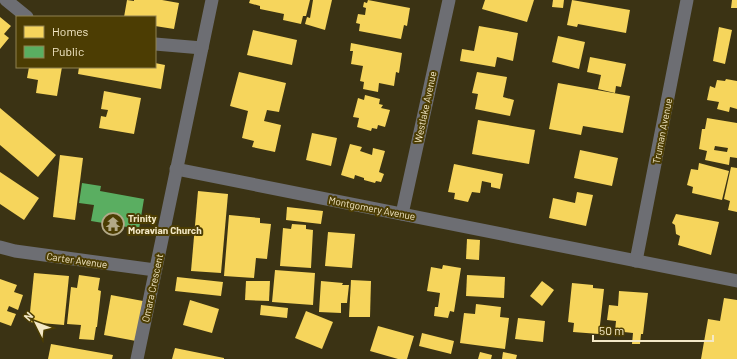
<svg xmlns="http://www.w3.org/2000/svg" width="737" height="359" viewBox="0 0 737 359" font-family="Barlow,sans-serif">
	<rect width="100%" height="100%" fill="#3b3314"/>
	<g fill="#f6d55c" fill-rule="evenodd">
		<path d="M 127,0 L 134,1 L 134,0 L 162,0 L 179,3 L 174,29 L 155,26 L 155,17 L 124,17 Z"/>
		<path d="M 250,0 L 310,0 L 306,16 L 303,16 L 301,24 L 283,20 L 284,14 L 260,9 L 260,6 L 249,3 Z"/>
		<path d="M 313,0 L 332,0 L 325,30 L 305,24 L 307,17 L 310,18 Z"/>
		<path d="M 368,0 L 410,8 L 407,26 L 404,25 L 401,39 L 359,31 L 360,24 L 356,23 L 358,14 L 365,15 L 366,8 L 363,7 L 364,2 L 367,3 Z"/>
		<path d="M 485,0 L 534,0 L 527,22 L 482,9 Z"/>
		<path d="M 553,0 L 564,0 L 563,8 L 552,7 Z"/>
		<path d="M 572,0 L 630,10 L 626,33 L 578,24 L 577,27 L 567,25 Z"/>
		<path d="M 732,0 L 737,0 L 737,8 L 731,8 Z"/>
		<path d="M 0,17 L 11,26 L 4,34 L 9,38 L 0,49 Z"/>
		<path d="M 479,26 L 518,33 L 513,61 L 497,57 L 495,67 L 460,61 L 462,49 L 474,51 Z"/>
		<path d="M 719,27 L 732,30 L 725,64 L 713,61 Z"/>
		<path d="M 253,30 L 297,40 L 292,65 L 247,55 Z"/>
		<path d="M 558,36 L 585,42 L 579,69 L 552,62 Z"/>
		<path d="M 351,43 L 402,53 L 399,73 L 396,72 L 394,86 L 379,83 L 378,92 L 363,89 L 364,82 L 360,81 L 363,66 L 351,64 L 353,51 L 350,51 Z"/>
		<path d="M 590,57 L 626,64 L 621,87 L 616,86 L 615,93 L 598,89 L 601,75 L 587,72 Z"/>
		<path d="M 155,63 L 165,65 L 161,89 L 78,74 L 79,67 L 155,67 Z"/>
		<path d="M 29,67 L 62,67 L 57,96 L 36,93 L 38,80 L 27,78 Z"/>
		<path d="M 239,72 L 286,83 L 279,112 L 267,110 L 264,121 L 281,125 L 275,152 L 252,147 L 254,141 L 242,138 L 248,111 L 230,106 Z"/>
		<path d="M 477,72 L 507,77 L 503,97 L 514,100 L 510,116 L 475,109 L 478,94 L 472,93 Z"/>
		<path d="M 726,79 L 737,81 L 737,109 L 730,107 L 729,112 L 717,109 L 719,102 L 707,100 L 710,86 L 715,88 L 717,80 L 725,81 Z"/>
		<path d="M 558,83 L 630,96 L 623,133 L 583,126 L 581,135 L 549,129 Z"/>
		<path d="M 104,91 L 141,98 L 134,134 L 99,128 L 101,116 L 106,117 L 108,110 L 101,109 Z"/>
		<path d="M 365,95 L 380,99 L 379,104 L 383,105 L 381,108 L 390,110 L 385,127 L 378,125 L 377,129 L 372,128 L 371,131 L 357,127 L 359,118 L 353,117 L 358,98 L 364,100 Z"/>
		<path d="M 0,108 L 56,155 L 38,177 L 0,145 Z"/>
		<path d="M 707,118 L 737,123 L 737,158 L 730,157 L 729,165 L 705,160 L 707,151 L 699,149 L 702,129 L 705,129 ZM 715,146 L 728,148 L 727,152 L 714,150 Z"/>
		<path d="M 478,120 L 535,130 L 529,164 L 472,154 Z"/>
		<path d="M 312,133 L 337,138 L 331,166 L 306,160 Z"/>
		<path d="M 350,144 L 362,147 L 360,151 L 372,155 L 373,148 L 385,151 L 379,172 L 384,174 L 381,182 L 376,181 L 375,183 L 364,180 L 364,178 L 355,175 L 354,179 L 341,175 Z"/>
		<path d="M 580,150 L 618,158 L 612,186 L 574,178 Z"/>
		<path d="M 60,155 L 83,158 L 75,220 L 53,217 Z"/>
		<path d="M 699,163 L 729,171 L 722,200 L 692,193 L 693,187 L 687,185 L 691,169 L 698,170 Z"/>
		<path d="M 454,164 L 503,174 L 500,189 L 491,187 L 491,183 L 482,181 L 480,193 L 472,192 L 468,202 L 454,199 L 455,193 L 448,192 Z"/>
		<path d="M 731,167 L 737,168 L 737,212 L 728,210 L 730,201 L 724,199 Z"/>
		<path d="M 0,172 L 39,198 L 24,220 L 0,204 Z"/>
		<path d="M 198,191 L 228,194 L 221,273 L 191,271 Z"/>
		<path d="M 577,192 L 593,195 L 586,226 L 549,218 L 553,198 L 575,203 Z"/>
		<path d="M 287,207 L 323,211 L 321,224 L 286,220 Z"/>
		<path d="M 676,214 L 719,222 L 711,255 L 678,245 L 680,236 L 676,234 L 675,225 L 672,223 Z"/>
		<path d="M 229,215 L 260,218 L 260,223 L 271,224 L 267,259 L 256,258 L 254,278 L 224,276 Z"/>
		<path d="M 292,224 L 306,225 L 306,229 L 313,230 L 311,268 L 280,266 L 283,228 L 291,229 Z"/>
		<path d="M 328,232 L 355,234 L 352,268 L 325,266 Z"/>
		<path d="M 467,239 L 480,240 L 479,260 L 466,259 Z"/>
		<path d="M 443,265 L 461,268 L 454,312 L 450,311 L 448,318 L 434,316 L 435,307 L 438,307 L 440,293 L 427,291 L 431,267 L 442,269 Z"/>
		<path d="M 275,270 L 315,273 L 313,305 L 272,302 Z"/>
		<path d="M 34,273 L 69,276 L 64,325 L 29,322 Z"/>
		<path d="M 79,275 L 100,278 L 98,290 L 101,291 L 97,327 L 96,327 L 94,340 L 79,339 L 81,325 L 67,324 L 71,287 L 77,288 Z"/>
		<path d="M 467,275 L 505,277 L 504,298 L 466,296 Z"/>
		<path d="M 177,277 L 223,282 L 221,296 L 175,291 Z"/>
		<path d="M 0,279 L 17,285 L 14,292 L 23,295 L 18,310 L 9,306 L 7,311 L 16,314 L 11,326 L 0,322 Z"/>
		<path d="M 351,280 L 371,281 L 370,317 L 349,317 Z"/>
		<path d="M 246,281 L 270,281 L 269,301 L 245,300 Z"/>
		<path d="M 321,281 L 343,283 L 342,285 L 349,285 L 347,303 L 341,303 L 341,313 L 319,312 Z"/>
		<path d="M 542,281 L 554,290 L 542,306 L 530,296 Z"/>
		<path d="M 572,283 L 593,285 L 593,288 L 604,289 L 599,334 L 573,332 L 574,323 L 568,322 Z"/>
		<path d="M 619,291 L 648,293 L 643,334 L 641,334 L 640,344 L 632,344 L 633,333 L 615,331 L 616,321 L 607,320 L 609,305 L 618,306 Z"/>
		<path d="M 111,295 L 143,301 L 136,341 L 104,335 Z"/>
		<path d="M 724,298 L 737,300 L 737,359 L 701,359 L 708,319 L 720,321 Z"/>
		<path d="M 190,300 L 219,309 L 212,333 L 183,325 Z"/>
		<path d="M 476,304 L 501,307 L 500,317 L 509,318 L 505,349 L 460,343 L 464,313 L 475,314 Z"/>
		<path d="M 261,305 L 288,308 L 287,318 L 260,315 Z"/>
		<path d="M 306,311 L 333,322 L 322,349 L 295,338 Z"/>
		<path d="M 518,318 L 545,321 L 543,342 L 515,339 Z"/>
		<path d="M 378,326 L 414,336 L 407,359 L 398,359 L 370,351 Z"/>
		<path d="M 422,333 L 454,341 L 451,354 L 419,346 Z"/>
		<path d="M 51,344 L 113,355 L 112,359 L 48,359 Z"/>
		<path d="M 175,348 L 224,358 L 224,359 L 172,359 Z"/>
		<path d="M 480,352 L 492,355 L 491,359 L 478,359 Z"/>
		<path d="M 503,352 L 517,355 L 516,359 L 502,359 Z"/>
	</g>
	<path fill="#5aae61" d="M 82,183 L 101,186 L 100,191 L 144,199 L 139,229 L 91,221 L 94,205 L 79,203 Z"/>
	<g fill="none" stroke-linecap="round" stroke-linejoin="round">
		<g stroke="#6d6e73" stroke-width="13">
			<path d="M 6,0 L 27,17"/>
			<path d="M 155,44 L 202,48"/>
			<path d="M 176,169 L 737,281"/>
			<path d="M 402,214 L 449,0"/>
			<path d="M 0,247 L 15,251 L 155,270"/>
			<path d="M 636,261 L 687,0"/>
			<path d="M 137,359 L 212,0"/>
		</g>
	</g>
	<defs>
		<g id="temple-ring" transform="scale(1.15)"><circle r="9.5" fill="#4c3d03" stroke="#b3a988" stroke-width="1.5"/><path d="M0-6L5-2H3V0L6.5 2.5H4V6H1.5V3h-3V6H-4V2.5H-6.5L-3 0V-2H-5Z" fill="#b3a988"/></g>
	</defs>
	<g fill-rule="evenodd">
		<use href="#temple-ring" x="113" y="224"/>
	</g>
	<g text-anchor="middle" stroke-width="4" stroke-linejoin="round" paint-order="stroke">
		<g font-size="10" fill="#f4e9c7" stroke="#4c3d03">
			<text transform="translate(425 107) rotate(-78)" y="4">Westlake Avenue</text>
			<text transform="translate(662 131) rotate(-79)" y="4">Truman Avenue</text>
			<text transform="translate(372 208) rotate(11)" y="4">Montgomery Avenue</text>
			<text transform="translate(77 260) rotate(8)" y="4">Carter Avenue</text>
			<text transform="translate(152 288) rotate(-78)" y="4">Omara Crescent</text>
		</g>
		<g font-size="10" font-weight="bold" fill="#f4e9c7" stroke="#4c3d03" text-anchor="start">
			<text x="128" y="222">Trinity<tspan x="128" dy="12">Moravian Church</tspan></text>
		</g>
	</g>
	<rect x="16" y="16" width="140" height="52" fill="#4c3d03" stroke="#8f8251"/>
	<rect x="24" y="26" width="20" height="12" fill="#f6d55c" stroke="#8f8251"/>
	<text x="52" y="36" font-size="12" fill="#f4e9c7">Homes</text>
	<rect x="24" y="46" width="20" height="12" fill="#5aae61" stroke="#8f8251"/>
	<text x="52" y="56" font-size="12" fill="#f4e9c7">Public</text>
	<g transform="translate(36 323) rotate(312)" stroke="#4c3d03" stroke-width="3" paint-order="stroke">
	<path d="M0-3L7 15L0 10L-7 15Z" fill="#f4e9c7"/>
	<text y="-6" font-size="11" font-weight="bold" text-anchor="middle" fill="#f4e9c7">N</text>
	</g>
	<path d="M593 335v6h120v-6" fill="none" stroke="#f4e9c7" stroke-width="2"/>
	<text x="599" y="335" font-size="12" fill="#f4e9c7" stroke="#4c3d03" stroke-width="3" paint-order="stroke">50 m</text>
</svg>
